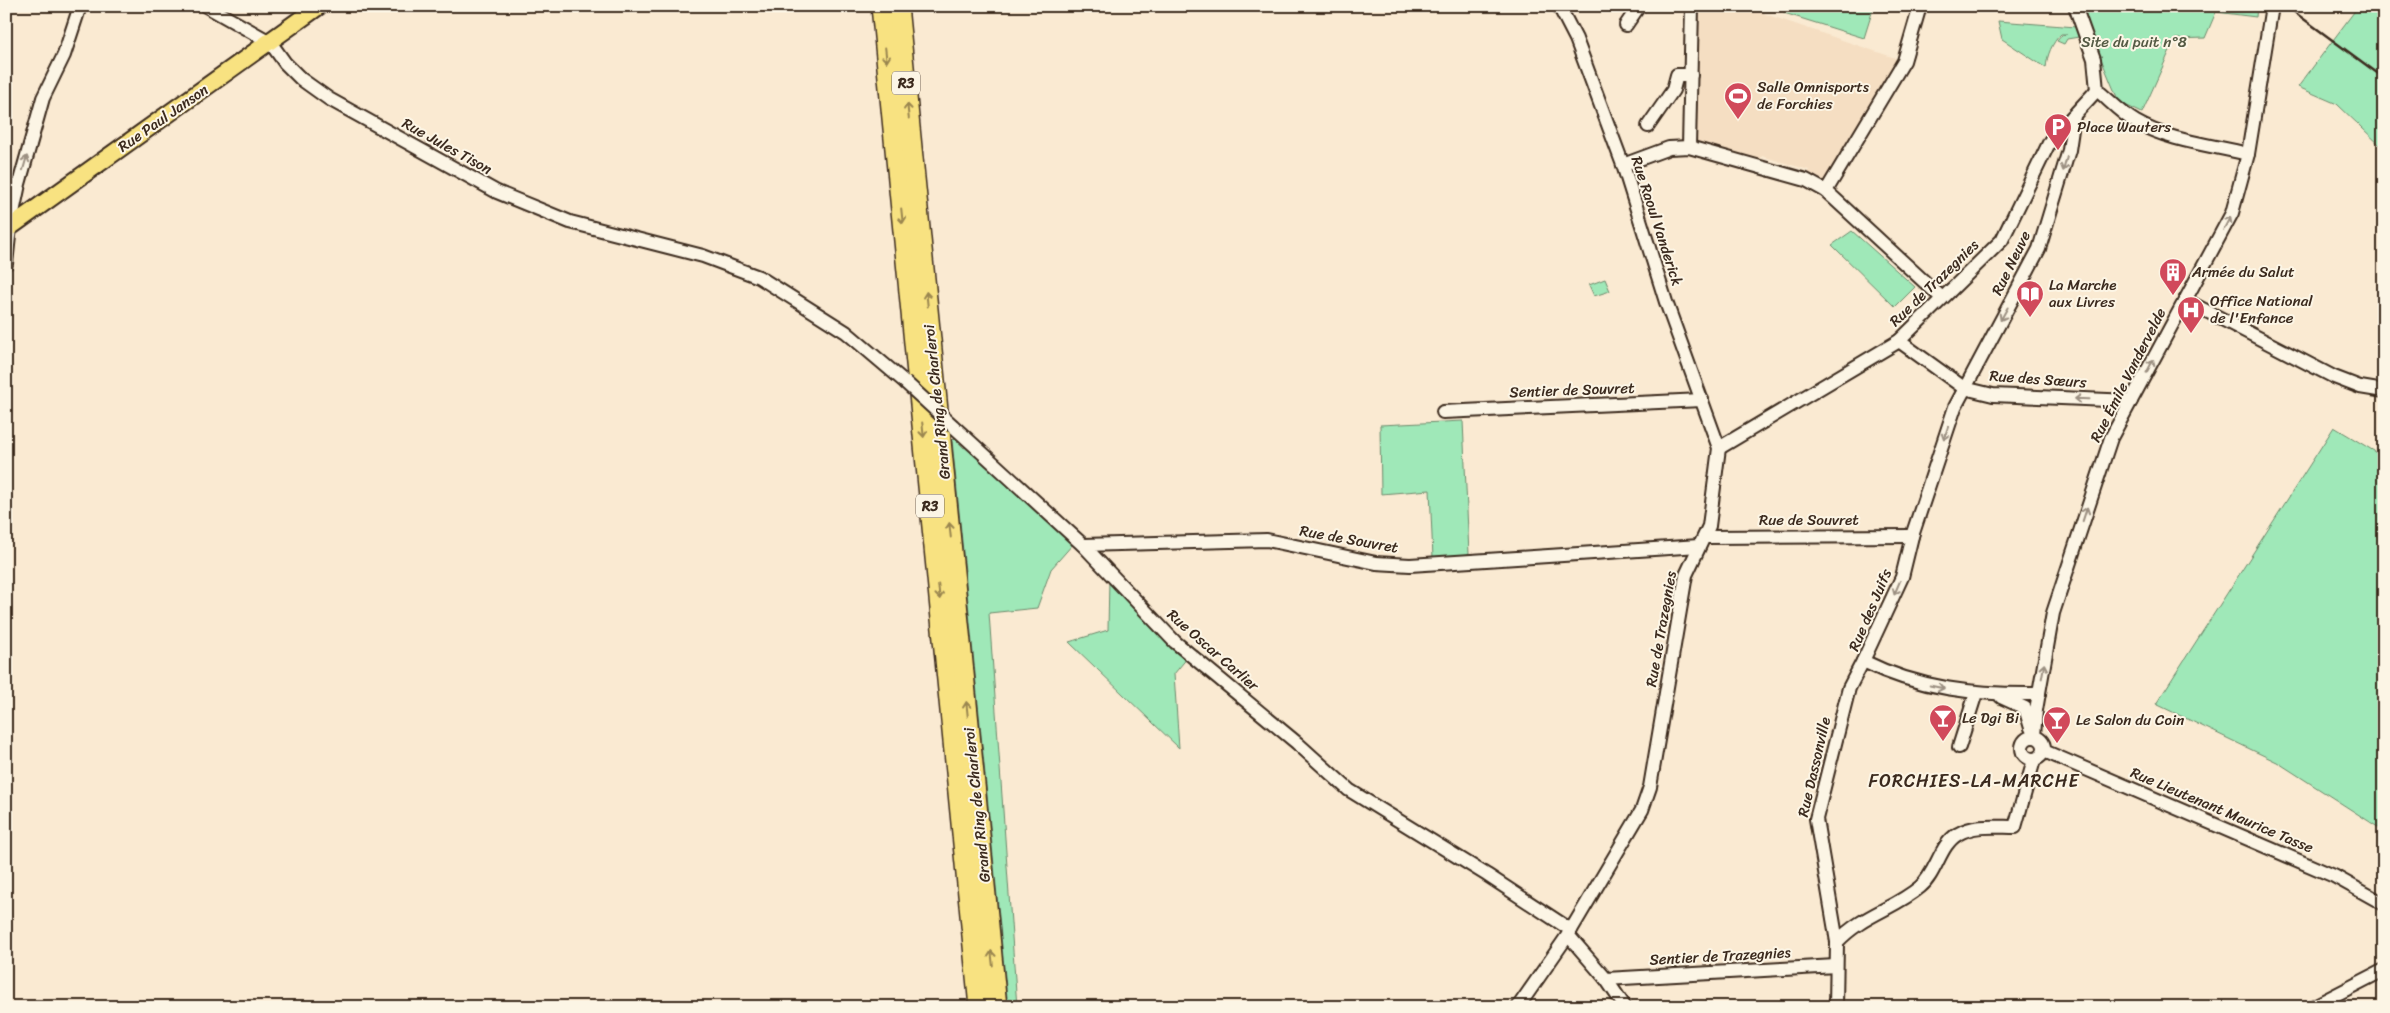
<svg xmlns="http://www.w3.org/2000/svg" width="2390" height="1013" viewBox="0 0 2390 1013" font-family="Sriracha,sans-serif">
	<rect width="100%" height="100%" fill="#faead2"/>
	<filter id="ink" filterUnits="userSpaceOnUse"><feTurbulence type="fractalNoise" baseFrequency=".02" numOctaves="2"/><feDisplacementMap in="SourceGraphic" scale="10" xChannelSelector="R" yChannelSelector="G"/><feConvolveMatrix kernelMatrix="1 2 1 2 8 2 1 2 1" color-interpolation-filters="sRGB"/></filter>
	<g filter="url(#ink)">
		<path fill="#f5dec2" d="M 1692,6 L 1760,6 L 1765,14 L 1904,61 L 1826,191 L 1806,180 L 1809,170 L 1762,156 L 1758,166 L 1689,147 Z"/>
		<g fill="#9fe8b8" stroke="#6d896b">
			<path d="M 1786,6 L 1874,6 L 1864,38 L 1784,13 Z"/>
			<path d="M 2079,6 L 2257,6 L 2256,17 L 2216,12 L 2205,38 L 2175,39 L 2142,113 L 2119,102 Z"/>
			<path d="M 2355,6 L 2384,6 L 2384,149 L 2337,104 L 2298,87 L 2354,12 Z"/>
			<path d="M 1998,21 L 2076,27 L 2079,37 L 2067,39 L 2064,44 L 2057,41 L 2062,35 L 2067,34 L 2061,34 C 2052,43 2047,55 2046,68 L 2002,39 Z"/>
			<path d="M 1852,231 L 1915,287 L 1895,307 L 1832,245 Z"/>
			<path d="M 1605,279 L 1610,291 L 1594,296 L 1589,285 Z"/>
			<path d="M 1463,421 L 1469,554 L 1433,558 L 1430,490 L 1381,494 L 1380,425 Z"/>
			<path d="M 2334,427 L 2384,457 L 2384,831 L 2277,762 L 2156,704 Z"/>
			<path d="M 954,438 L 964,448 L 966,447 L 1073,544 L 1051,569 L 1037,608 L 989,613 L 1017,1007 L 1008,1007 L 952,440 Z"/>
			<path d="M 1109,578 L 1188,657 L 1174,674 L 1179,748 L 1069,642 L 1108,630 Z"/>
		</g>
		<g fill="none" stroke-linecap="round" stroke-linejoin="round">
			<g stroke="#3b2a1e" stroke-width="16">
				<g id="minor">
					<path d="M 206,6 L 270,42 L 285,63 L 301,79 L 329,99 L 497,192 L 570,222 L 703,256 L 759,277 L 846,332 L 905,382"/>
					<path d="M 2075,6 L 2094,59 L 2097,90 C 2110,101 2122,114 2136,122 C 2169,141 2212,145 2248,154"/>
					<path d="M 1626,25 L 1639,6"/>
					<path d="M 1648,126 L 1673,90 L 1677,75 L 1691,75"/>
					<path d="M 1689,147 L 1692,6"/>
					<path d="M 1623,165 L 1669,148 L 1689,147 L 1806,180 L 1826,191 L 1942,298"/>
					<path d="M 1826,191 L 1904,61 L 1920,6"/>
					<path d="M 6,264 L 10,227 L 19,184 L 43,98 L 64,55 L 80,6"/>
					<path d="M 2185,300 L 2334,377 L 2360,387 L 2384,391"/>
					<path d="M 1899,341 L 1964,388 L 1993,395 L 2131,401"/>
					<path d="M 1443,412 L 1702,400"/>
					<path d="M 953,426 L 1083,545 L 1175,642 L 1297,743 L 1349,790 L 1487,875 L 1571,930"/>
					<path d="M 1719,448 L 1899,341 L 2002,240 L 2050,141 L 2097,90"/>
					<path d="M 1706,537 L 1912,536"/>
					<path d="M 1083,545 L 1267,540 L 1376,563 L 1410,565 L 1699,546"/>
					<path d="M 2039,694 C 1976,695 1919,689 1863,661 L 1902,577 L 1912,536 L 1955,407 L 2039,249 L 2069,150 L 2074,116"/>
					<path d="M 2001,697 L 2025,708 L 2031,728"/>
					<path d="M 2034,736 L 2036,710 L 2053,613 L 2111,438 L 2232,213 L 2248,154 L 2272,6"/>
					<circle cx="2033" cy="748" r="11"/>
					<path d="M 1959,747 L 1976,693"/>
					<path d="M 2044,751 L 2334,876 L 2384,904"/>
					<path d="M 1568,935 L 1606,979 L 1625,1007"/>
					<path d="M 1837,942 C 1862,915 1894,909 1920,887 C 1937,873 1939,845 1958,834 C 1974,824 1997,827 2015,827 L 2034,760"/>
					<path d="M 1606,979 L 1836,966"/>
					<path d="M 1518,1007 L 1568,935 L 1642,810 L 1650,787 L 1686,575 L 1709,526 L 1719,448 L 1666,302 L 1623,165 L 1576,39 L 1559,6"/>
					<path d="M 1836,1007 L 1837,942 L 1816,819 L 1849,688 L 1863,661"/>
					<path d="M 2312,1007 L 2384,970"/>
				</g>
			</g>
			<g stroke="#3b2a1e" stroke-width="20">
				<path id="major" d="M 6,230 L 319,6"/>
			</g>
			<g stroke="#3b2a1e" stroke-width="22">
				<g id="highway">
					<path d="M 881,6 L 979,1007"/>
					<path d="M 898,6 L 997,1007"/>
				</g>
			</g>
			<use href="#minor" stroke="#fcf5e5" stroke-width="12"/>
			<use href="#major" stroke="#f8e281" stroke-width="16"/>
			<use href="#highway" stroke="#f8e281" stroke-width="19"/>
			<path stroke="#3b2a1e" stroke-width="2.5" d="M 2286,6 L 2384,78"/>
			<g stroke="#3b2a1e" stroke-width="16" stroke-linecap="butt">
				<path id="minor-bridge" d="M 905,382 L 953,426"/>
			</g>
			<use href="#minor-bridge" stroke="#fcf5e5" stroke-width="12"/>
		</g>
		<defs><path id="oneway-shaft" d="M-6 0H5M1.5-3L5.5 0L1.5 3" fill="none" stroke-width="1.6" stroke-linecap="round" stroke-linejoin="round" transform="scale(1.25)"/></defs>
		<g stroke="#9a8650">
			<use href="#oneway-shaft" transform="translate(886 55) rotate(84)"/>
			<use href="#oneway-shaft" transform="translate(908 111) rotate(-96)"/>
			<use href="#oneway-shaft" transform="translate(902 216) rotate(84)"/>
			<use href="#oneway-shaft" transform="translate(927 299) rotate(-96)"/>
			<use href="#oneway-shaft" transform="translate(923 430) rotate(84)"/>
			<use href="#oneway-shaft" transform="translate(950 530) rotate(-96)"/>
			<use href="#oneway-shaft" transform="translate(939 592) rotate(84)"/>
			<use href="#oneway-shaft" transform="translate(967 709) rotate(-96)"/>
			<use href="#oneway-shaft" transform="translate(992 958) rotate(-96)"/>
		</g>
		<g stroke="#9c9082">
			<use href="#oneway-shaft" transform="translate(25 163) rotate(-74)"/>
			<use href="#oneway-shaft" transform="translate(2065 164) rotate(105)"/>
			<use href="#oneway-shaft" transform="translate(2227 223) rotate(-62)"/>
			<use href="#oneway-shaft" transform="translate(2004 314) rotate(119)"/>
			<use href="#oneway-shaft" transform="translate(2150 366) rotate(-62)"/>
			<use href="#oneway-shaft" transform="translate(2082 399) rotate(-178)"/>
			<use href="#oneway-shaft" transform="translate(1946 433) rotate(108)"/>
			<use href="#oneway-shaft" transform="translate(2085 514) rotate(-72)"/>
			<use href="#oneway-shaft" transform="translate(1897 588) rotate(113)"/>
			<use href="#oneway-shaft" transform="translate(2043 671) rotate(-80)"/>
			<use href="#oneway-shaft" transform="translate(1937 687) rotate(12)"/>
		</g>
	</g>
	<defs>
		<g id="stadium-pin" transform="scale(1.4375)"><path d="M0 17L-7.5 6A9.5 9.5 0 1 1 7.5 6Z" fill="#d1495b" stroke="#fcf5e5"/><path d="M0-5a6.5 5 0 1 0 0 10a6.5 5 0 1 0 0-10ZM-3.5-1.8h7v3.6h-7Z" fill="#fff"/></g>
		<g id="parking-pin" transform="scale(1.4375)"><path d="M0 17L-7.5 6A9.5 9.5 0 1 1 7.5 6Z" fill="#d1495b" stroke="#fcf5e5"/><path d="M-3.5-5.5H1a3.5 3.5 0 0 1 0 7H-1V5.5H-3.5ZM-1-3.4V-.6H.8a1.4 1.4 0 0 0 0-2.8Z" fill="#fff"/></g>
		<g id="building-pin" transform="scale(1.4375)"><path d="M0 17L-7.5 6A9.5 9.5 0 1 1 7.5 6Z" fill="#d1495b" stroke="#fcf5e5"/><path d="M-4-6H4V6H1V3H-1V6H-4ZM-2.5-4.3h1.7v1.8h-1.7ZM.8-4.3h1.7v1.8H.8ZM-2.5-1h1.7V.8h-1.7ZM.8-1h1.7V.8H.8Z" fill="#fff"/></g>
		<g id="library-pin" transform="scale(1.4375)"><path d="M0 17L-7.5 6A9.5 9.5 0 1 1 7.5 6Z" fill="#d1495b" stroke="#fcf5e5"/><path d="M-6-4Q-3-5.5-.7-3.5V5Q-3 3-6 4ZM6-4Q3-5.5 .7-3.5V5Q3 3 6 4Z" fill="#fff"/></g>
		<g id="hospital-pin" transform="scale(1.4375)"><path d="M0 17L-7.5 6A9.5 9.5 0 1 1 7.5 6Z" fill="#d1495b" stroke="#fcf5e5"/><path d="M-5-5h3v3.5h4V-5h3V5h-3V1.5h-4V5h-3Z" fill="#fff"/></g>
		<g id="bar-pin" transform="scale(1.4375)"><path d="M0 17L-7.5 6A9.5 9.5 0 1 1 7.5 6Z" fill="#d1495b" stroke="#fcf5e5"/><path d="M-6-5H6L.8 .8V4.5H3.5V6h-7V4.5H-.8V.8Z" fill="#fff"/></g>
	</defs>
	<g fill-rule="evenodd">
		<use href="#stadium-pin" x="1738" y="96"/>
		<use href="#parking-pin" x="2058" y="127"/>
		<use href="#building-pin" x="2173" y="272"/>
		<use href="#library-pin" x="2030" y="294"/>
		<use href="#hospital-pin" x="2191" y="310"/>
		<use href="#bar-pin" x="1943" y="718"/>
		<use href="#bar-pin" x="2057" y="720"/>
	</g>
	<g text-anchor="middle" stroke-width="4" stroke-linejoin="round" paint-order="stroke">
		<g fill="#fcf5e5" stroke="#75675a" stroke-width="1">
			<rect x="892" y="71.5" width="28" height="23" rx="4"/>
			<rect x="916" y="494.5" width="28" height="23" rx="4"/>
		</g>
		<g font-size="14" font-weight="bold" fill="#3b2a1e">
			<text x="906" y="88">R3</text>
			<text x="930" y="511">R3</text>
		</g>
		<g font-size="15" fill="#545a44" stroke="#fcf5e5">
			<text x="2134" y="47">Site du puit n°8</text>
		</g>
		<g font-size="15" fill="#3b2a1e" stroke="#fcf5e5" text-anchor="start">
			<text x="1757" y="92">Salle Omnisports<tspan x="1757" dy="17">de Forchies</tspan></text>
			<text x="2077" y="132">Place Wauters</text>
			<text x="2192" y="277">Armée du Salut</text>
			<text x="2049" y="290">La Marche<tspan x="2049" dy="17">aux Livres</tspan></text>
			<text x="2210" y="306">Office National<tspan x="2210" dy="17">de l'Enfance</tspan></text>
			<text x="1962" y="723">Le Dgi Bi</text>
			<text x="2076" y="725">Le Salon du Coin</text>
		</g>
		<g font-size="15" fill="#3b2a1e" stroke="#fcf5e5">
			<text transform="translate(163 118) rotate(-35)" y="5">Rue Paul Janson</text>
			<text transform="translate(447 146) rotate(29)" y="5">Rue Jules Tison</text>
			<text transform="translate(1657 221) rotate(72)" y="5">Rue Raoul Vanderick</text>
			<text transform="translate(2011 263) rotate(-64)" y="5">Rue Neuve</text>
			<text transform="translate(1934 283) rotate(-44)" y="5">Rue de Trazegnies</text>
			<text transform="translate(2128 375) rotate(-63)" y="5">Rue Émile Vandervelde</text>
			<text transform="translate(2038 379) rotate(4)" y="5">Rue des Sœurs</text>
			<text transform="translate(1572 390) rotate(-2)" y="5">Sentier de Souvret</text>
			<text transform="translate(937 402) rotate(-96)" y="5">Grand Ring de Charleroi</text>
			<text x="1809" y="525">Rue de Souvret</text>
			<text transform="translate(1349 539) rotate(10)" y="5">Rue de Souvret</text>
			<text transform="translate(1870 610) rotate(-67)" y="5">Rue des Juifs</text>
			<text transform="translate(1661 629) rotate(-80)" y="5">Rue de Trazegnies</text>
			<text transform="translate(1213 650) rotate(41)" y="5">Rue Oscar Carlier</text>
			<text transform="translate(1814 767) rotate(-77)" y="5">Rue Dassonville</text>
			<text transform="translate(977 805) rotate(-96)" y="5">Grand Ring de Charleroi</text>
			<text transform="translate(2222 810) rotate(23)" y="5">Rue Lieutenant Maurice Tasse</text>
			<text transform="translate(1720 956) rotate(-3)" y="5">Sentier de Trazegnies</text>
		</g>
		<g font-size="18" letter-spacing="1" fill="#3b2a1e" stroke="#fcf5e5">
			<text x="1974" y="787">FORCHIES-LA-MARCHE</text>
		</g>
	</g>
	<rect width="2390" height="1013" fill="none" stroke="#fcf5e5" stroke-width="25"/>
	<rect x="12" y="12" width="2365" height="988" fill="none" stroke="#3b2a1e" stroke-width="2" filter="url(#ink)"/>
</svg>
